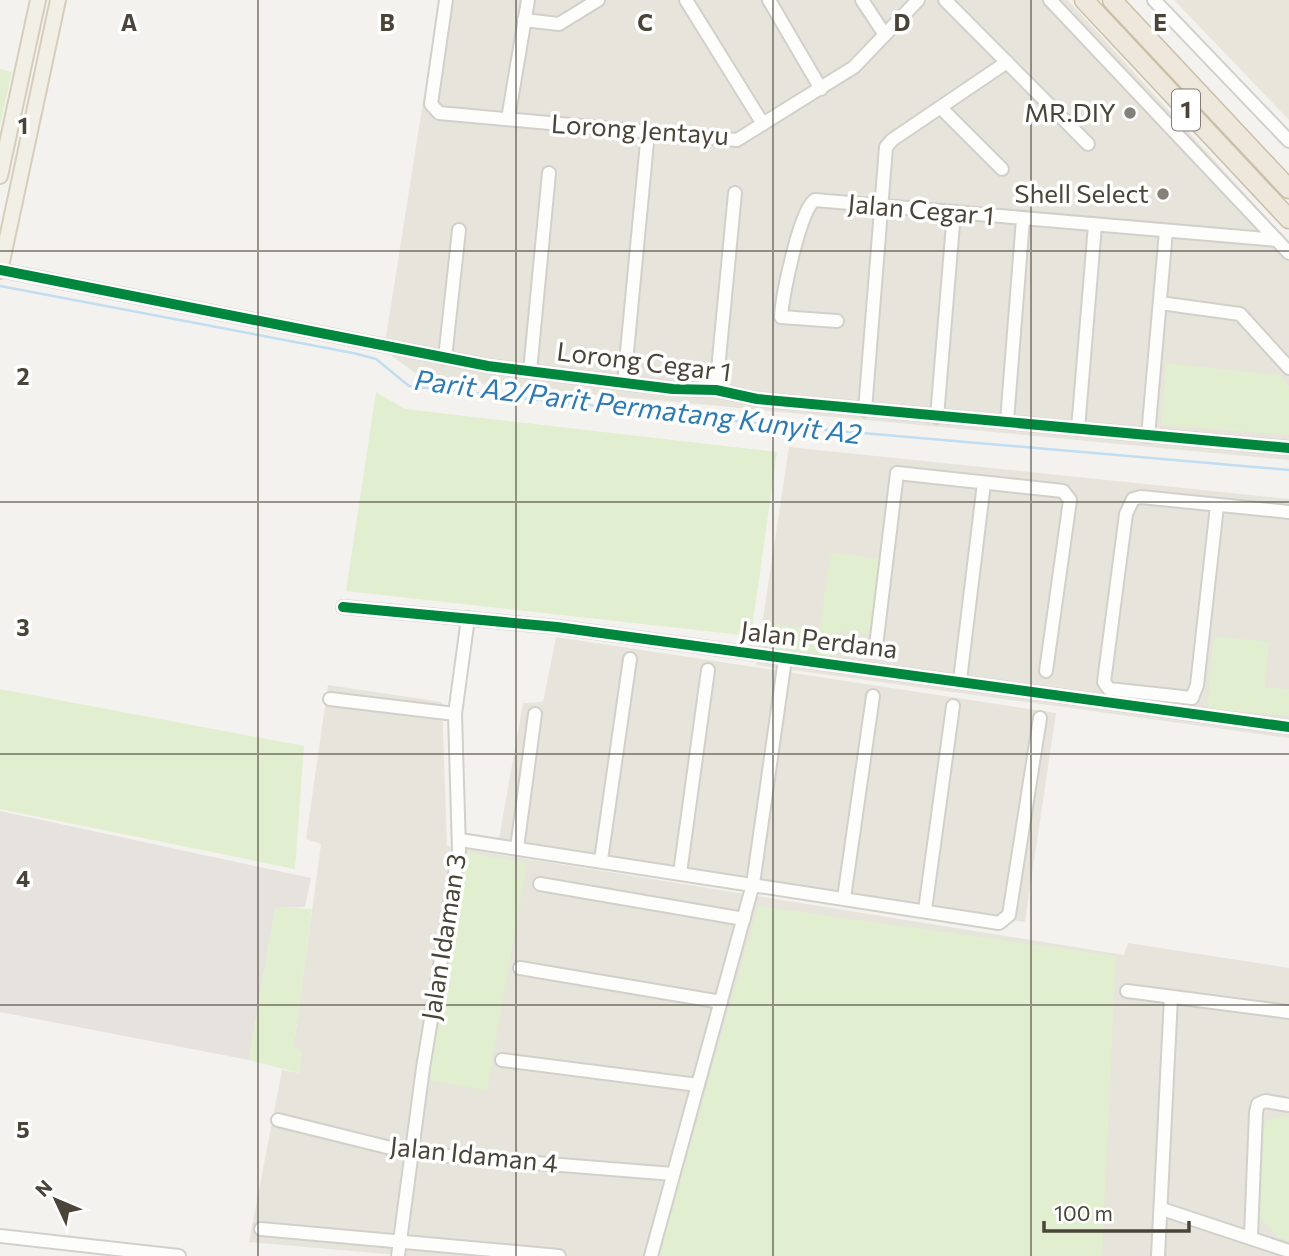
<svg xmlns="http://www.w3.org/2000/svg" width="1289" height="1256" viewBox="0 0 1289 1256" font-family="Commissioner,sans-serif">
	<rect width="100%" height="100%" fill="#f4f2ee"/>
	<g fill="#e7e4dc">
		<path d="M 439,0 L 1068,0 L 1289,242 L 1289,460 L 422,378 L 384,350 Z"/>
		<path d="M 789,447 L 1289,499 L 1289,738 L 756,665 Z"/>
		<path d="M 556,637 L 1056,713 L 1025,922 L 497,850 L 523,703 L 543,702 Z"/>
		<path d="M 328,685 L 442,702 L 447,846 L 1124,955 L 1128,943 L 1289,968 L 1289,1256 L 409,1256 L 249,1242 L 282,1070 L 299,1073 L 301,1052 L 294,1045 L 321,844 L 306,839 Z"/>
	</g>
	<path fill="#e6e2de" d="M 0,811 L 311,878 L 305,907 L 275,908 L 249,1060 L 0,1012 Z"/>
	<path fill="#eae5da" d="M 1174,0 L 1289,0 L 1289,120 Z"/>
	<g fill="#e1eecf">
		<path d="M 0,69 L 12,72 L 0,125 Z"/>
		<path d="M 1166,363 L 1280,375 L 1289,386 L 1289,435 L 1161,425 Z"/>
		<path d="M 376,392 L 405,409 L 777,452 L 751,636 L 346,591 Z"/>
		<path d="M 831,552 L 880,559 L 869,635 L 840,631 L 835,660 L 768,651 L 772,624 L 819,630 Z"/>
		<path d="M 1214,636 L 1269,642 L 1265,687 L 1289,689 L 1289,716 L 1207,709 Z"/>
		<path d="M 0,689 L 304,746 L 295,869 L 0,809 Z"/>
		<path d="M 467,852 L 527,863 L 487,1091 L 427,1080 Z"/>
		<path d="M 758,906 L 1116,956 L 1102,1256 L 659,1256 Z"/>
		<path d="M 275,907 L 312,909 L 294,1045 L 301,1052 L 299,1073 L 249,1060 Z"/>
		<path d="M 1283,1116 L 1289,1117 L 1289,1241 L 1278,1237 L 1258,1215 L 1265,1121 Z"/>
	</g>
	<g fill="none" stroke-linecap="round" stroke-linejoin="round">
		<path stroke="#c0ddf1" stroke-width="2.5" d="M 0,286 L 353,353 L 376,359 L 409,386 L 793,427 L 1289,470"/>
		<g stroke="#d2d0cb" stroke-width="16">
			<g id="minor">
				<path d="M 446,0 L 431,104 L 439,113 L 737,140 L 854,67 L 918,0"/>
				<path d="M 686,0 L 763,124"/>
				<path d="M 769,0 L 821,89"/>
				<path d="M 862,0 L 885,35"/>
				<path d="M 945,0 L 1088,144"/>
				<path d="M 1050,0 L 1289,253"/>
				<path d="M 1154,0 L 1289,141"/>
				<path d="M 524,20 L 559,24 L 598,0"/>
				<path d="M 941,108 L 1002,169"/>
				<path d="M 508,119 L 528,0"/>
				<path d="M 0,270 L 488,366 L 673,389 L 716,390 L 757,399 L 1289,448"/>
				<path d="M 1160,303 L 1240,314 L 1289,368"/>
				<path d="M 837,321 L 781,317 C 782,297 800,208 815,200 L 1277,240"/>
				<path d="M 445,358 L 459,230"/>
				<path d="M 530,371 L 549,173"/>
				<path d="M 624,383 L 648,132"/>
				<path d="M 716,390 L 735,193"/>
				<path d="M 865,410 L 886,147 L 892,140 L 1007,62"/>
				<path d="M 937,417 L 954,212"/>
				<path d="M 1007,421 L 1023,219"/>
				<path d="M 1078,429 L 1095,225"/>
				<path d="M 1148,436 L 1166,231"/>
				<path d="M 1217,506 L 1197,685 L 1192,698 L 1109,689 L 1104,682 L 1126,514 L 1133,499 L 1141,497 L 1289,512"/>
				<path d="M 343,607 L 557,627 L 1289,727"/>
				<path d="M 876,646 L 897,473 L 1063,491 L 1070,500 L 1046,671"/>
				<path d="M 960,680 L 984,483"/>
				<path d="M 330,699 L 455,714"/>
				<path d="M 460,840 L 999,923 L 1009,915 L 1040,718"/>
				<path d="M 517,848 L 535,714"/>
				<path d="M 601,860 L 630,659"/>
				<path d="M 680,873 L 708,670"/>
				<path d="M 540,884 L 744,919"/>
				<path d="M 844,898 L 873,696"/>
				<path d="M 925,910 L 953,706"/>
				<path d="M 520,968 L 721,1002"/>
				<path d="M 1127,991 L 1289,1012"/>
				<path d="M 502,1060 L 698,1085"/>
				<path d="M 278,1120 L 411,1153 L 673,1174"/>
				<path d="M 1162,1209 L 1289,1251"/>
				<path d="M 261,1229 L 559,1256"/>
				<path d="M 0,1236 L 179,1256"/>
				<path d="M 1251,1236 L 1256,1112 L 1258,1104 L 1265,1101 L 1289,1105"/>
				<path d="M 398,1256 L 423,1068 L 459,850 L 455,714 L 468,618"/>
				<path d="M 651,1256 L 753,884 L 785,659"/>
				<path d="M 1158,1256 L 1171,997"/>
			</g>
		</g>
		<g stroke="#d6cebb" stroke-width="18">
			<g id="major">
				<path d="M 0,176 L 38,0"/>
				<path d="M 0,271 L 58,0"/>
			</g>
		</g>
		<g stroke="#ccbfa9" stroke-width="21">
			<g id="highway">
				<path d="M 1084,0 L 1289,219"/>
				<path d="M 1112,0 L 1289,189"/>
			</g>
		</g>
		<use href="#minor" stroke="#fdfdfc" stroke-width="12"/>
		<use href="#major" stroke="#f2efe6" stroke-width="14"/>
		<use href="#highway" stroke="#ede8db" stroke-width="18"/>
		<g stroke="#fff" stroke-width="15">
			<g id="cycleway">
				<path d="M 0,270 L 488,366 L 673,389 L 716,390 L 757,399 L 1289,448"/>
				<path d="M 343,607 L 557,627 L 1289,727"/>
			</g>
		</g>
		<use href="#cycleway" stroke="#00873e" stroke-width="10"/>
	</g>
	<path fill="none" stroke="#4b4439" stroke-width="2" stroke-opacity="0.55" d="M 258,0 L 258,1256M 516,0 L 516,1256M 773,0 L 773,1256M 1031,0 L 1031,1256M 0,251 L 1289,251M 0,502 L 1289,502M 0,754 L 1289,754M 0,1005 L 1289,1005"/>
	<g fill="#868178" stroke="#fff" stroke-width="2.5">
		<circle cx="1130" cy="113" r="7"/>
		<circle cx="1163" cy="194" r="7"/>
	</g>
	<g text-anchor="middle" stroke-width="7" stroke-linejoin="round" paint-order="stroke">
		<rect fill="#fff" stroke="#817c74" stroke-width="2" x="1172" y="89.5" width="28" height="41" rx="5"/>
		<g font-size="24" font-weight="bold" fill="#4b4439">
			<text x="1186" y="118">1</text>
		</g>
		<g font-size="26" fill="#4b4439" stroke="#fff" text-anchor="end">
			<text x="1116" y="122">MR.DIY</text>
			<text x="1149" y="203">Shell Select</text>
		</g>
		<g font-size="26" fill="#4b4439" stroke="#fff">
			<text transform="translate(640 130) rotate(4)" y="9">Lorong Jentayu</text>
			<text transform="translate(921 210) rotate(5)" y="9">Jalan Cegar 1</text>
			<text transform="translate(644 362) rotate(7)" y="9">Lorong Cegar 1</text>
			<text transform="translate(819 640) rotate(7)" y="9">Jalan Perdana</text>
			<text transform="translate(444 937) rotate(-81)" y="9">Jalan Idaman 3</text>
			<text transform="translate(474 1155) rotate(6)" y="9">Jalan Idaman 4</text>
		</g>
		<g font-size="28" font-style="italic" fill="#2e7ab2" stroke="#fff">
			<text transform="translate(638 407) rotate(7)" y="10">Parit A2/Parit Permatang Kunyit A2</text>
		</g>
	</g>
	<g font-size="23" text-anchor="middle" font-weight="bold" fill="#4b4439" stroke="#fff" stroke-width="7" stroke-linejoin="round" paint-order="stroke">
		<text x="129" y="31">A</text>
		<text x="387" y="31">B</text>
		<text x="645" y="31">C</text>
		<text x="902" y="31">D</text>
		<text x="1160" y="31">E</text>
		<text x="23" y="134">1</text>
		<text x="23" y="385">2</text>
		<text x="23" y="636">3</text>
		<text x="23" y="887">4</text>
		<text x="23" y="1138">5</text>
	</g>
	<g transform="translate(56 1200) rotate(314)" stroke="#ffffff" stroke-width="5" paint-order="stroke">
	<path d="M0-5L12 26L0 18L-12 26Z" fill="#4b4439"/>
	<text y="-10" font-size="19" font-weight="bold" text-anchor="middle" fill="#4b4439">N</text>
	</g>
	<path d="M1044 1221v10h145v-10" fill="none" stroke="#4b4439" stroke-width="3.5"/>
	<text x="1054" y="1221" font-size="21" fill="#4b4439" stroke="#ffffff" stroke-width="5" paint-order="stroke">100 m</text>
</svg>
